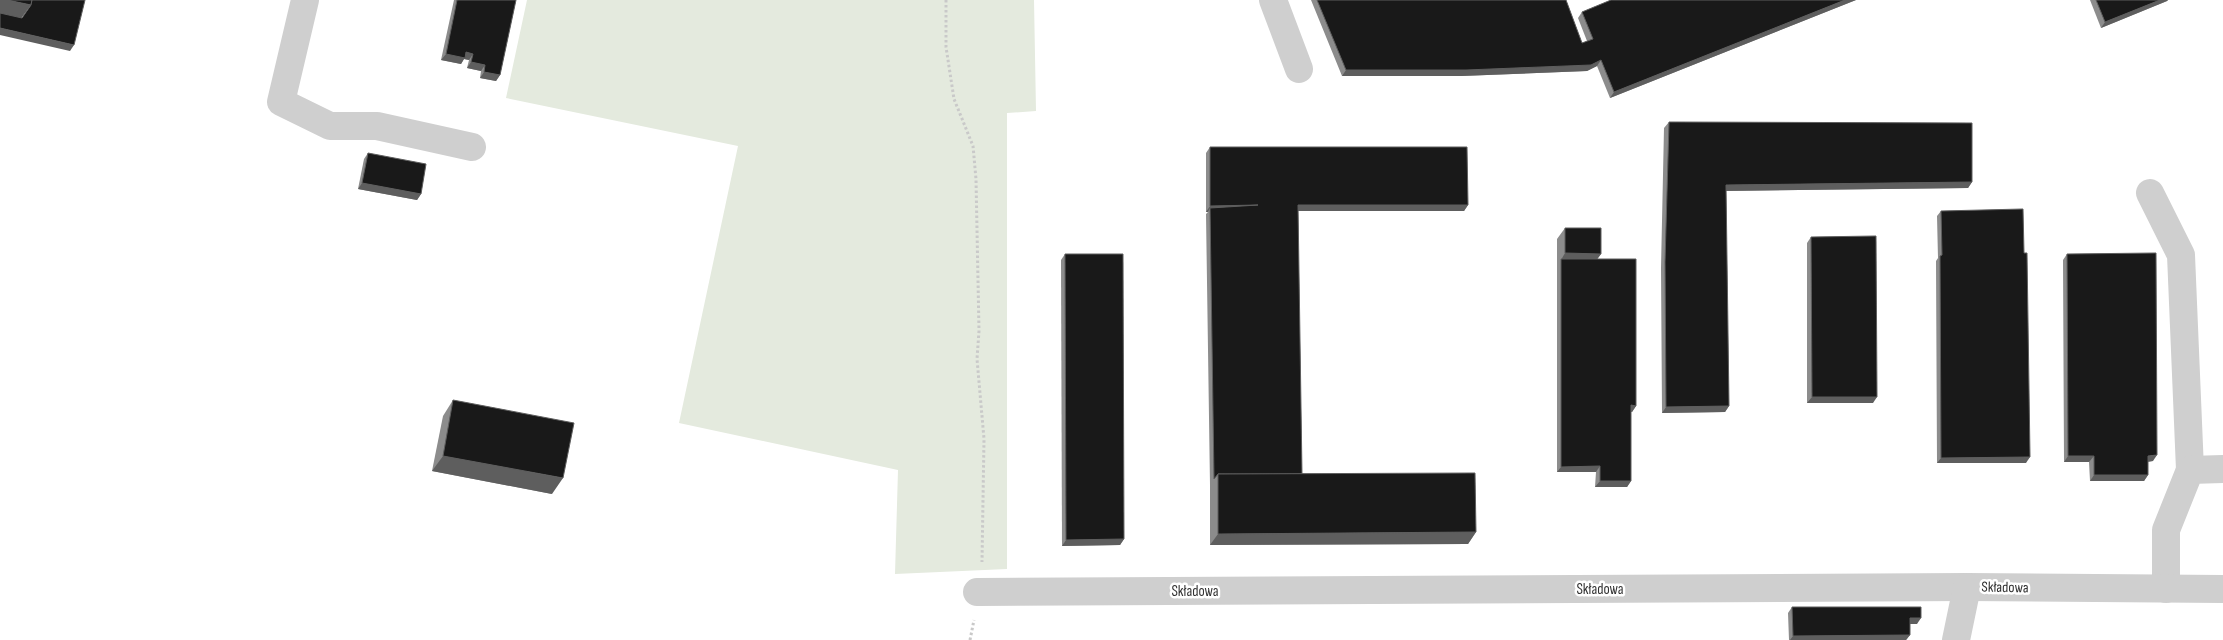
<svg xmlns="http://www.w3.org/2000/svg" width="2223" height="640" viewBox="0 0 2223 640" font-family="'Sofia Sans Condensed',sans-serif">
	<rect width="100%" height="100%" fill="#fff"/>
	<path fill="#e4eade" d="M 527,0 L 1034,0 L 1036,111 L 1007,113 L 1007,569 L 895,574 L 898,470 L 679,423 L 738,146 L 506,98 Z"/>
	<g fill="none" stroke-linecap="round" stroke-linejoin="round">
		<g stroke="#c9c9c9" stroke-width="3" stroke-dasharray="2.5 2.5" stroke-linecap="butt">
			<path d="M 946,0 L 946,47 L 954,99 L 973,146 L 976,179 L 979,331 L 977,359 L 984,439 L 982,562"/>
			<path d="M 970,640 L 974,620"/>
		</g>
		<g stroke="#cfcfcf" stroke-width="28">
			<path d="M 305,0 L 281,102 L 330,126 L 377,126 L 472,147"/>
			<path d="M 1273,0 L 1299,69"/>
			<path d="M 2150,193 L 2181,255 L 2190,470"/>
			<path d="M 2166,589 L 2166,530 L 2190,470 L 2223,469"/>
			<path d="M 977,592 L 1967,587 L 2223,589"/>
			<path d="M 1956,640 L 1967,587"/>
		</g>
	</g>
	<g fill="#8c8c8c">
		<path d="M 454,0 L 516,0 L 500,75 L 496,81 L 480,78 L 481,71 L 467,68 L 469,60 L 464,59 L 461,64 L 441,60 Z"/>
		<path d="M 1311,0 L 1566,0 L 1582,43 L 1587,41 L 1578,18 L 1582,12 L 1611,0 L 1856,0 L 1610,98 L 1597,66 L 1587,71 L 1461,76 L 1342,76 Z"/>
		<path d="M 2090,0 L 2168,0 L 2167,1 L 2101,28 Z"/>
		<path d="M 1669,122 L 1972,182 L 1968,188 L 1726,191 L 1729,406 L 1725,412 L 1662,413 L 1661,268 L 1664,128 Z"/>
		<path d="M 1210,147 L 1468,205 L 1464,211 L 1298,211 L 1302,474 L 1476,532 L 1468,544 L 1210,545 L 1210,485 L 1206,214 L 1208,212 L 1206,212 L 1206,153 Z"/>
		<path d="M 368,153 L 421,194 L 417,200 L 358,189 L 364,159 Z"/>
		<path d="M 1941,211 L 2026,463 L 1937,463 L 1936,261 L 1938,258 L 1937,216 Z"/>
		<path d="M 1565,228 L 1601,254 L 1597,259 L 1636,406 L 1632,412 L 1631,411 L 1631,481 L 1627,487 L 1595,487 L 1596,472 L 1557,472 L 1557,239 Z"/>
		<path d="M 1811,237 L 1873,403 L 1807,403 L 1807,243 Z"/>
		<path d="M 1065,254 L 1124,539 L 1120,545 L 1062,546 L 1061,260 Z"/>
		<path d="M 2067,254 L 2153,461 L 2148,462 L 2148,475 L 2144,481 L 2090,481 L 2089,462 L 2064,462 L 2063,260 Z"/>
		<path d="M 453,400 L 552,494 L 432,471 L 443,416 Z"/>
		<path d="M 1792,607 L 1917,624 L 1910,624 L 1910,635 L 1906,640 L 1789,640 L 1788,613 Z"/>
	</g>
	<g fill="#5e5e5e">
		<path d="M 0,0 L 7,0 L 31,5 L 17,24 L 0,20 Z"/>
		<path d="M 1845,0 L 1856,0 L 1610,98 L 1614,92 Z"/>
		<path d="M 2160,0 L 2168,0 L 2167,1 L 2101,28 L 2105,22 Z"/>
		<path d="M 0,28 L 74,45 L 70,51 L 0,35 Z"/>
		<path d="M 466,52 L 473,54 L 469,60 L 464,59 L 461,64 L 441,60 L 446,54 Z"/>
		<path d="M 1601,60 L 1597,66 L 1587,71 L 1461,76 L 1342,76 L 1346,70 Z"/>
		<path d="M 471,62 L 485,65 L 481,71 L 467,68 Z"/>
		<path d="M 484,72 L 500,75 L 496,81 L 480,78 Z"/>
		<path d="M 1972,182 L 1968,188 L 1722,191 L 1726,185 Z"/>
		<path d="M 362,183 L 421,194 L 417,200 L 358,189 Z"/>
		<path d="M 1258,205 L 1210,208 L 1208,212 L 1206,212 L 1210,206 Z"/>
		<path d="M 1298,205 L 1468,205 L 1464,211 L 1294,211 Z"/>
		<path d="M 1565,253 L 1601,254 L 1593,265 L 1561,260 Z"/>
		<path d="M 1812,397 L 1877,397 L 1873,403 L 1807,403 Z"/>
		<path d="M 1631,405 L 1636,406 L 1632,412 L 1626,411 Z"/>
		<path d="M 1729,406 L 1725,412 L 1662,413 L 1666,407 Z"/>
		<path d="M 2157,455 L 2153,461 L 2144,462 L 2148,456 Z"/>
		<path d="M 443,456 L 563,478 L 552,494 L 432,471 Z"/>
		<path d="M 2068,456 L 2094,456 L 2089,462 L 2064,462 Z"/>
		<path d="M 2030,457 L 2026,463 L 1937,463 L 1941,458 Z"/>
		<path d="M 1600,466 L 1596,472 L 1557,472 L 1561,467 Z"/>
		<path d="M 2094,475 L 2148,475 L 2144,481 L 2090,481 Z"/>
		<path d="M 1600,481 L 1631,481 L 1627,487 L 1595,487 Z"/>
		<path d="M 1476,532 L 1468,544 L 1210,545 L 1218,534 Z"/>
		<path d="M 1124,539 L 1120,545 L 1062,546 L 1066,540 Z"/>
		<path d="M 1910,618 L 1921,618 L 1917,624 L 1905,624 Z"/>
		<path d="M 1910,635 L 1906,640 L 1790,640 L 1793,636 Z"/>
	</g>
	<g fill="#191919" stroke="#5e5e5e">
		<path d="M 7,0 L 32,0 L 31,5 Z"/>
		<path d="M 32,0 L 85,0 L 74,45 L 0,28 L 0,13 L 22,18 L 31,5 Z"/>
		<path d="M 457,0 L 516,0 L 500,75 L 484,72 L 485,65 L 471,62 L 473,54 L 466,52 L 465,58 L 446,54 Z"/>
		<path d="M 1317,0 L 1566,0 L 1582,43 L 1593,39 L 1582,12 L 1611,0 L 1845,0 L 1614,92 L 1601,60 L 1591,65 L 1466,70 L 1346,70 Z"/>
		<path d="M 2096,0 L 2160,0 L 2105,22 Z"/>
		<path d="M 1669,122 L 1972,123 L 1972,182 L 1726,185 L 1729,406 L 1666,407 L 1665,262 Z"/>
		<path d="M 1210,147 L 1467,147 L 1468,205 L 1298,205 L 1302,474 L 1218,474 L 1214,479 L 1210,208 L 1258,205 L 1210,206 Z"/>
		<path d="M 368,153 L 426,164 L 421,194 L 362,183 Z"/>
		<path d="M 2023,209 L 2024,253 L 2027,253 L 2030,457 L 1941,458 L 1940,256 L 1942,255 L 1941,211 Z"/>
		<path d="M 1565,228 L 1601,228 L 1601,254 L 1565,253 Z"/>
		<path d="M 1876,236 L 1877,397 L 1812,397 L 1811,237 Z"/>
		<path d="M 2156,253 L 2157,455 L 2148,456 L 2148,475 L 2094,475 L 2094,456 L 2068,456 L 2067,254 Z"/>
		<path d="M 1065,254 L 1123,254 L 1124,539 L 1066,540 Z"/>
		<path d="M 1561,259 L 1636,259 L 1636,406 L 1631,405 L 1631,481 L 1600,481 L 1600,466 L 1561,467 Z"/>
		<path d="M 453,400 L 574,423 L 563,478 L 443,456 Z"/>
		<path d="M 1475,473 L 1476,532 L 1218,534 L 1218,474 Z"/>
		<path d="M 1792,607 L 1921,607 L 1921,618 L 1910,618 L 1910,635 L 1793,636 Z"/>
	</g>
	<g text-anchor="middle" stroke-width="5" stroke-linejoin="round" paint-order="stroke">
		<g font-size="15" fill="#323232" stroke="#fff">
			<text transform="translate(2005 587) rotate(1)" y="5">Składowa</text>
			<text x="1600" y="594">Składowa</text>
			<text x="1195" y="596">Składowa</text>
		</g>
	</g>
</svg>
